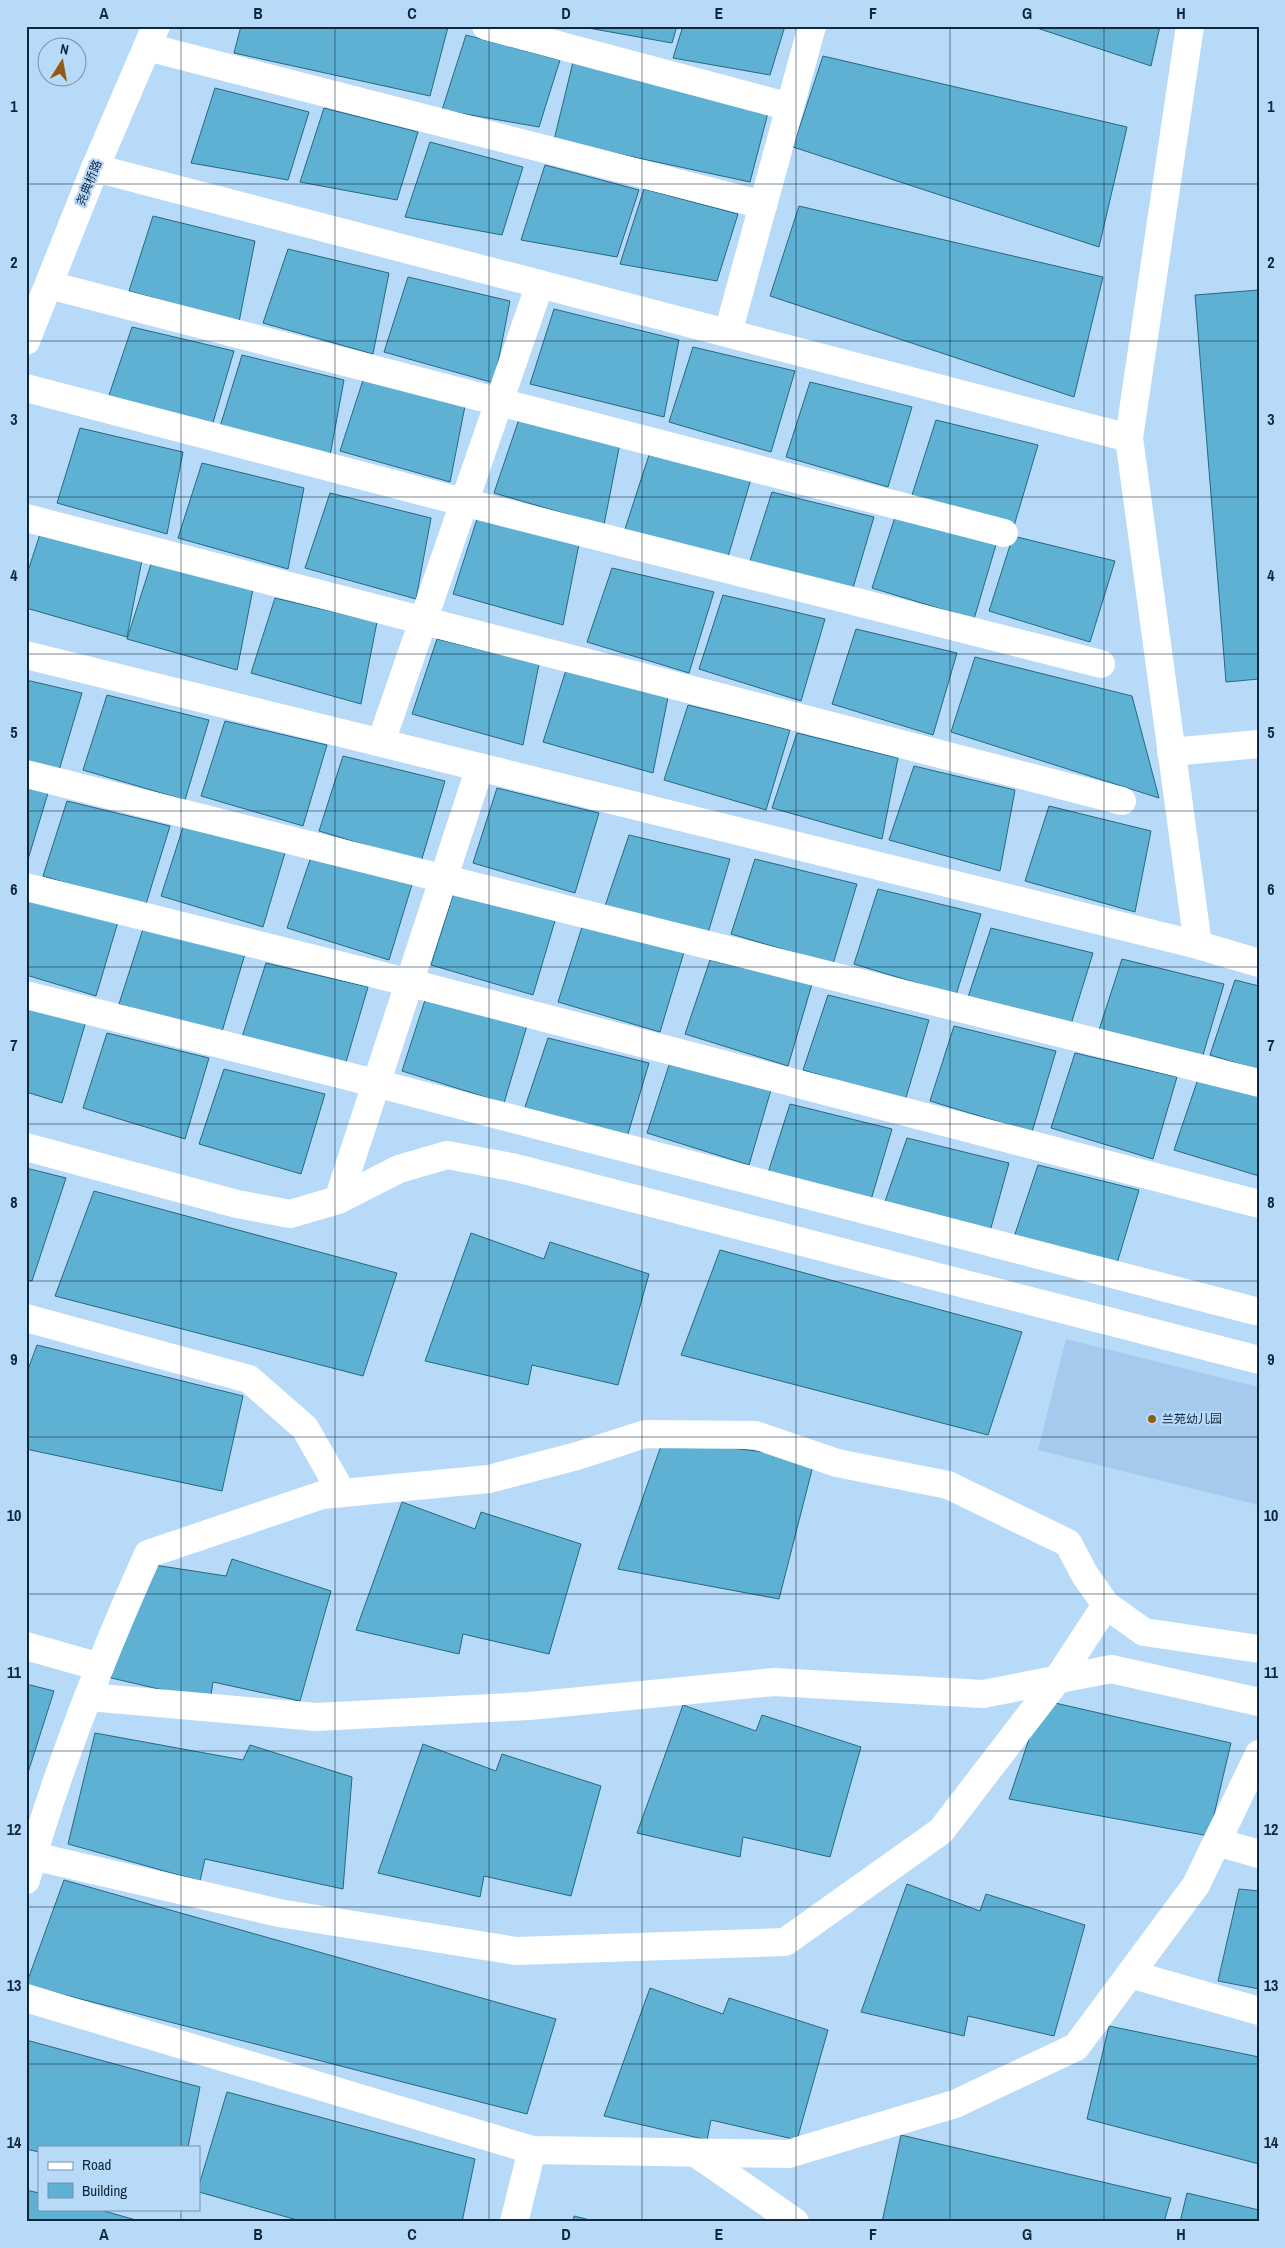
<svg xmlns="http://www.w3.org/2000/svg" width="1285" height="2248" viewBox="0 0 1285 2248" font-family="'Archivo Narrow','Noto Sans SC',sans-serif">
	<rect width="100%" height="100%" fill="#b8daf9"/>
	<path fill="#a6caed" d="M 1066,1339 L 1259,1387 L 1259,1505 L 1038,1450 Z"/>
	<g fill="#5eb1d3" stroke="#276880">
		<path d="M 241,26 L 445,26 L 448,27 L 430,96 L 234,53 Z"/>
		<path d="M 577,26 L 677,26 L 672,43 Z"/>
		<path d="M 683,26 L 785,26 L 770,75 L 673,58 Z"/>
		<path d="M 1031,26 L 1160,26 L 1151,66 Z"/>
		<path d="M 466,35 L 560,60 L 539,127 L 442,110 Z"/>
		<path d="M 823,56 L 1127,127 L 1099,247 L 793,147 Z"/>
		<path d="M 573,62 L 768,113 L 750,182 L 554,140 Z"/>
		<path d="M 215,88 L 309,112 L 288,180 L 191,163 Z"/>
		<path d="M 324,108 L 418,132 L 397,200 L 300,182 Z"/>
		<path d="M 430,142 L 523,167 L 502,235 L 405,217 Z"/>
		<path d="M 545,165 L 639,190 L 617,257 L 521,240 Z"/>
		<path d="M 644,189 L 738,214 L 717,281 L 620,264 Z"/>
		<path d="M 799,206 L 1103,277 L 1074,397 L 770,296 Z"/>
		<path d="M 153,216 L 255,241 L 239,322 L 129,291 Z"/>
		<path d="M 288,249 L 389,273 L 373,354 L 263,323 Z"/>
		<path d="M 408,277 L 510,301 L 494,383 L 384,352 Z"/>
		<path d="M 1259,290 L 1259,679 L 1226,682 L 1195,295 Z"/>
		<path d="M 554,309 L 679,340 L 664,417 L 530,384 Z"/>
		<path d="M 132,327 L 234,351 L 212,426 L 107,401 Z"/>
		<path d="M 693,347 L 795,371 L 771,452 L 669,422 Z"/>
		<path d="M 242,355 L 344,380 L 329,461 L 219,430 Z"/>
		<path d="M 364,377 L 466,401 L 450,482 L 340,451 Z"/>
		<path d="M 810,382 L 912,407 L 888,487 L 786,457 Z"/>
		<path d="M 519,419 L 620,443 L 604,525 L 494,493 Z"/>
		<path d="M 936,420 L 1038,445 L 1014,526 L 912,495 Z"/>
		<path d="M 80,428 L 183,452 L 167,534 L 57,503 Z"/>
		<path d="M 649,455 L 751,479 L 727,560 L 625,529 Z"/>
		<path d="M 202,463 L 304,488 L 288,569 L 178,538 Z"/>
		<path d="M 772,492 L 874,517 L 850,598 L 748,567 Z"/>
		<path d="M 330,493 L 431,518 L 416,599 L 305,568 Z"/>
		<path d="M 896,514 L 998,538 L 974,619 L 872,588 Z"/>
		<path d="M 477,519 L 579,544 L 563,625 L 453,594 Z"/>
		<path d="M 41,531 L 143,555 L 127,637 L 26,608 L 26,577 Z"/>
		<path d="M 1013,536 L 1115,561 L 1090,642 L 989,611 Z"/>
		<path d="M 151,564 L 253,589 L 237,670 L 127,639 Z"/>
		<path d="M 612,568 L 714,592 L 689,673 L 587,642 Z"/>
		<path d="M 723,595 L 825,619 L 801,701 L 699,669 Z"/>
		<path d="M 275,598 L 377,622 L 361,704 L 251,673 Z"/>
		<path d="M 856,629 L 957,653 L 933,735 L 832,704 Z"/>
		<path d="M 437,639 L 539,664 L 523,745 L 412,714 Z"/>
		<path d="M 975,657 L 1132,696 L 1159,798 L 951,732 Z"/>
		<path d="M 567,667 L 669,692 L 653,773 L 543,742 Z"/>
		<path d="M 26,680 L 82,693 L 58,774 L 26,764 Z"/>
		<path d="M 107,695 L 209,720 L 185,800 L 83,770 Z"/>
		<path d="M 688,705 L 790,730 L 766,810 L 664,780 Z"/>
		<path d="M 225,721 L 327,745 L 303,826 L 201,796 Z"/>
		<path d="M 797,733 L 898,758 L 882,839 L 772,808 Z"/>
		<path d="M 343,756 L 445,781 L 421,862 L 319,831 Z"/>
		<path d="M 914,766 L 1015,790 L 1000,871 L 889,840 Z"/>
		<path d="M 26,788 L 48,793 L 26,866 Z"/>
		<path d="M 497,788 L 599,813 L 575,893 L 473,863 Z"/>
		<path d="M 67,801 L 170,826 L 145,907 L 43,876 Z"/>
		<path d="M 1049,806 L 1151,831 L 1135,912 L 1025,881 Z"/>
		<path d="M 185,821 L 287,846 L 263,927 L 161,896 Z"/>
		<path d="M 629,835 L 730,859 L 706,940 L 604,909 Z"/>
		<path d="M 312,854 L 414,878 L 389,960 L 287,928 Z"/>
		<path d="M 755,859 L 857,884 L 833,964 L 731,934 Z"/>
		<path d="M 455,889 L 557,914 L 533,995 L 431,965 Z"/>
		<path d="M 878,889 L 981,914 L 956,995 L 854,964 Z"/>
		<path d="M 26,892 L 120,915 L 96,996 L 26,975 Z"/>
		<path d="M 582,927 L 684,952 L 660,1032 L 558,1002 Z"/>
		<path d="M 991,928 L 1093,953 L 1068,1034 L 966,1003 Z"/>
		<path d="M 143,929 L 245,954 L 221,1035 L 119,1004 Z"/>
		<path d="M 1122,959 L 1224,984 L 1200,1065 L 1098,1033 Z"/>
		<path d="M 710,960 L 812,984 L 788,1066 L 685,1034 Z"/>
		<path d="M 266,963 L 368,987 L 344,1069 L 242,1037 Z"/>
		<path d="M 1235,980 L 1259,986 L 1259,1070 L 1210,1055 Z"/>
		<path d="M 828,995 L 929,1020 L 905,1101 L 803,1070 Z"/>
		<path d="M 426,997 L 528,1022 L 504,1103 L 402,1071 Z"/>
		<path d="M 26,1007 L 86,1021 L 62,1103 L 26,1092 Z"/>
		<path d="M 954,1026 L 1056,1051 L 1032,1132 L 930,1101 Z"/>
		<path d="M 107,1033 L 209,1058 L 185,1139 L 83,1108 Z"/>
		<path d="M 548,1038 L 649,1063 L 625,1144 L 523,1113 Z"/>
		<path d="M 1075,1053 L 1177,1077 L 1153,1159 L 1051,1128 Z"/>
		<path d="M 671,1059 L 773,1083 L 749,1165 L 647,1133 Z"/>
		<path d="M 224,1069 L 325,1094 L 301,1174 L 199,1144 Z"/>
		<path d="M 1199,1076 L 1259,1090 L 1259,1176 L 1174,1150 Z"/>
		<path d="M 790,1104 L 892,1129 L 868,1210 L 766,1179 Z"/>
		<path d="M 907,1138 L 1009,1163 L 989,1235 L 882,1210 Z"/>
		<path d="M 1038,1165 L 1139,1190 L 1115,1270 L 1013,1240 Z"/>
		<path d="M 26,1168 L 66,1178 L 32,1281 L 26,1280 Z"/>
		<path d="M 94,1191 L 397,1273 L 363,1376 L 55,1296 Z"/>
		<path d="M 471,1233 L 544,1259 L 550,1242 L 649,1274 L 618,1385 L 532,1365 L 528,1385 L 425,1361 Z"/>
		<path d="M 720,1250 L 1022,1332 L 988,1435 L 681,1355 Z"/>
		<path d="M 37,1345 L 243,1396 L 222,1491 L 26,1449 L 26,1375 Z"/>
		<path d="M 663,1440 L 815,1458 L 779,1599 L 618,1569 Z"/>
		<path d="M 402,1502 L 475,1529 L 481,1512 L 581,1544 L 549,1654 L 463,1634 L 459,1654 L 356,1630 Z"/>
		<path d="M 232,1559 L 331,1591 L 300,1701 L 213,1682 L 210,1701 L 107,1677 L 148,1564 L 226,1576 Z"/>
		<path d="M 26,1684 L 54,1691 L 26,1779 Z"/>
		<path d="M 1042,1700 L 1231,1743 L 1209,1836 L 1009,1799 Z"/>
		<path d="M 683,1705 L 756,1731 L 762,1715 L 861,1747 L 830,1857 L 743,1837 L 740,1857 L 637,1833 Z"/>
		<path d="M 95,1733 L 243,1760 L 250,1745 L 352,1777 L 343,1889 L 205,1859 L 200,1881 L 68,1844 Z"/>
		<path d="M 423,1744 L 496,1771 L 502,1754 L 601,1786 L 571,1896 L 484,1876 L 480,1897 L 378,1873 Z"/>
		<path d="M 64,1880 L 556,2019 L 527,2114 L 26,1985 Z"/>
		<path d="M 907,1884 L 980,1911 L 986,1894 L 1085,1925 L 1054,2036 L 968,2016 L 964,2036 L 861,2012 Z"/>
		<path d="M 1239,1889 L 1259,1891 L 1259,1989 L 1218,1981 Z"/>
		<path d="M 650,1988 L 723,2014 L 729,1998 L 828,2030 L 797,2140 L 711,2120 L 707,2140 L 604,2116 Z"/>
		<path d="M 1109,2026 L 1259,2057 L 1259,2164 L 1087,2119 Z"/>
		<path d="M 26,2040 L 200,2087 L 188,2147 L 39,2147 L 39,2152 L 26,2149 Z"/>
		<path d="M 227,2092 L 475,2159 L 462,2222 L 304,2222 L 199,2192 L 199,2185 Z"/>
		<path d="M 901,2135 L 1171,2198 L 1164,2222 L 882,2222 Z"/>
		<path d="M 26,2190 L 39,2193 L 39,2209 L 97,2209 L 143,2222 L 26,2222 Z"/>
		<path d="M 1187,2193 L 1259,2210 L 1259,2222 L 1180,2222 Z"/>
		<path d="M 574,2216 L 598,2222 L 573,2222 Z"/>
	</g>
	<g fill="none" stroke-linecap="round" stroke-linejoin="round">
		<g stroke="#fff" stroke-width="28">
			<path d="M 486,26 L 790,107"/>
			<path d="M 1190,26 L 1129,438 L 1198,945"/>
			<path d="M 147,47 L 763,205"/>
			<path d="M 95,168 L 1129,438"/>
			<path d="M 49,285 L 1004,533"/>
			<path d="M 728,333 L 812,26"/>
			<path d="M 26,388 L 459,501 L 1101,664"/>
			<path d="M 26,518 L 1122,801"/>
			<path d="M 26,655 L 1198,945 L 1259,963"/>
			<path d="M 381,742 L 540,284"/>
			<path d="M 1171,752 L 1259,744"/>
			<path d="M 26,774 L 1259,1083"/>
			<path d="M 26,887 L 403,981 L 1259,1204"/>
			<path d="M 26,995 L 371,1082 L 1255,1311"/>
			<path d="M 26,1147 L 237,1204 L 290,1214 L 338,1200 L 399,1169 L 447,1155 L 516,1168 L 1259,1360"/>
			<path d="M 338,1200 L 480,767"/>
			<path d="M 26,1318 L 249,1379 L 305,1428 L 342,1493"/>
			<path d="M 26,1646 L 100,1667"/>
			<path d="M 89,1697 L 316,1717 L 529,1706 L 774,1682 L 983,1694 L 1111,1669 L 1259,1702"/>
			<path d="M 1217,1842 L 1259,1854"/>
			<path d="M 33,1856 L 279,1913 L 516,1951 L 785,1942 L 941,1831 L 1057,1680 L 1106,1605"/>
			<path d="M 26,1880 C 57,1768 101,1659 148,1554 L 322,1495 L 489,1479 L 577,1456 L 645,1434 L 755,1435 L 837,1463 L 948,1485 L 1068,1543 L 1085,1575 L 1106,1605 L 1144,1632 L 1259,1649"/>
			<path d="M 1130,1974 L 1259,2011"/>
			<path d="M 26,1998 L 532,2150 L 788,2154 L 955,2104 L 1076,2047 L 1196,1885 L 1259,1754"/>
			<path d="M 694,2152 L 795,2222"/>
			<path d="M 514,2222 L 532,2150"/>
		</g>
		<path stroke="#fff" stroke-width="28" d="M 26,341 L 95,168 L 156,26"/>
	</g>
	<path fill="none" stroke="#11273b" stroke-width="1" stroke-opacity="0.55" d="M 181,26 L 181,2147M 335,26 L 335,2222M 489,26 L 489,2222M 642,26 L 642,2222M 796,26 L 796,2222M 950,26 L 950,2222M 1104,26 L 1104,2222M 26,184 L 1259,184M 26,341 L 1259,341M 26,497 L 1259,497M 26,654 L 1259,654M 26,811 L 1259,811M 26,967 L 1259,967M 26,1124 L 1259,1124M 26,1281 L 1259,1281M 26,1437 L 1259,1437M 26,1594 L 1259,1594M 26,1751 L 1259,1751M 26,1907 L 1259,1907M 26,2064 L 1259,2064M 181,2209 L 181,2222"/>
	<circle fill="#925b13" stroke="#b8daf9" stroke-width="2" cx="1152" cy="1419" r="5"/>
	<g text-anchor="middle" stroke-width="4.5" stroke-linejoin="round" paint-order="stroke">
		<g font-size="12" fill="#11273b" stroke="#b8daf9">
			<text transform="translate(89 183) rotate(-68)" y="4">尧典桥路</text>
		</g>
		<g font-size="12" fill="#11273b" stroke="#b8daf9" text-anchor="start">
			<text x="1162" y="1423">兰苑幼儿园</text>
		</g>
	</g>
	<rect width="1285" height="2248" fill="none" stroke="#b8daf9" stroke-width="55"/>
	<rect x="38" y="2146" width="162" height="65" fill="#b8daf9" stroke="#7592ad"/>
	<rect x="48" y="2162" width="25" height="8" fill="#ffffff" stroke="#7592ad"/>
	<text x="82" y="2170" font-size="15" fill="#11273b">Road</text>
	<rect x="48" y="2183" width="25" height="15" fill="#5eb1d3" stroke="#7592ad"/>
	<text x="82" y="2196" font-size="15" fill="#11273b">Building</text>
	<g transform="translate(62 62) rotate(11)"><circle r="24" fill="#b8daf9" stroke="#7592ad"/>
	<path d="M0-4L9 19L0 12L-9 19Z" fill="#925b13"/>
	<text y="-8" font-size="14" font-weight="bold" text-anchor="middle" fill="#11273b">N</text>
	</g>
	<rect x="28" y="28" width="1230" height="2192" fill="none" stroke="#11273b" stroke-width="2"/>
	<g font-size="16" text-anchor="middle" font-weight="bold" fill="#11273b">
		<text x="104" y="19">A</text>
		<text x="258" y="19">B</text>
		<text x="412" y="19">C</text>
		<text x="566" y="19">D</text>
		<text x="719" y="19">E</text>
		<text x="873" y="19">F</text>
		<text x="1027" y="19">G</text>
		<text x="1181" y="19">H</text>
		<text x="14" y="112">1</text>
		<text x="1271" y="112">1</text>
		<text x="14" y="268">2</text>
		<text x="1271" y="268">2</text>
		<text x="14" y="425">3</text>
		<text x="1271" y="425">3</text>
		<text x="14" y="581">4</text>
		<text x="1271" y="581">4</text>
		<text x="14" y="738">5</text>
		<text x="1271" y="738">5</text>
		<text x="14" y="895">6</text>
		<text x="1271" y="895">6</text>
		<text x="14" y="1051">7</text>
		<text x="1271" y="1051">7</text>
		<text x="14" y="1208">8</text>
		<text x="1271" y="1208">8</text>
		<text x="14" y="1365">9</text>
		<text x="1271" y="1365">9</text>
		<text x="14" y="1521">10</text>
		<text x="1271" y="1521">10</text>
		<text x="14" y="1678">11</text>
		<text x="1271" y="1678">11</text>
		<text x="14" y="1835">12</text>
		<text x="1271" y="1835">12</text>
		<text x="14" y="1991">13</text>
		<text x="1271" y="1991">13</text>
		<text x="14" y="2148">14</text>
		<text x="1271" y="2148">14</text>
		<text x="104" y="2240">A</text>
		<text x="258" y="2240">B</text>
		<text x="412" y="2240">C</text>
		<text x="566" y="2240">D</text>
		<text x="719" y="2240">E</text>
		<text x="873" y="2240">F</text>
		<text x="1027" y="2240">G</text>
		<text x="1181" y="2240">H</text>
	</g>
</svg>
